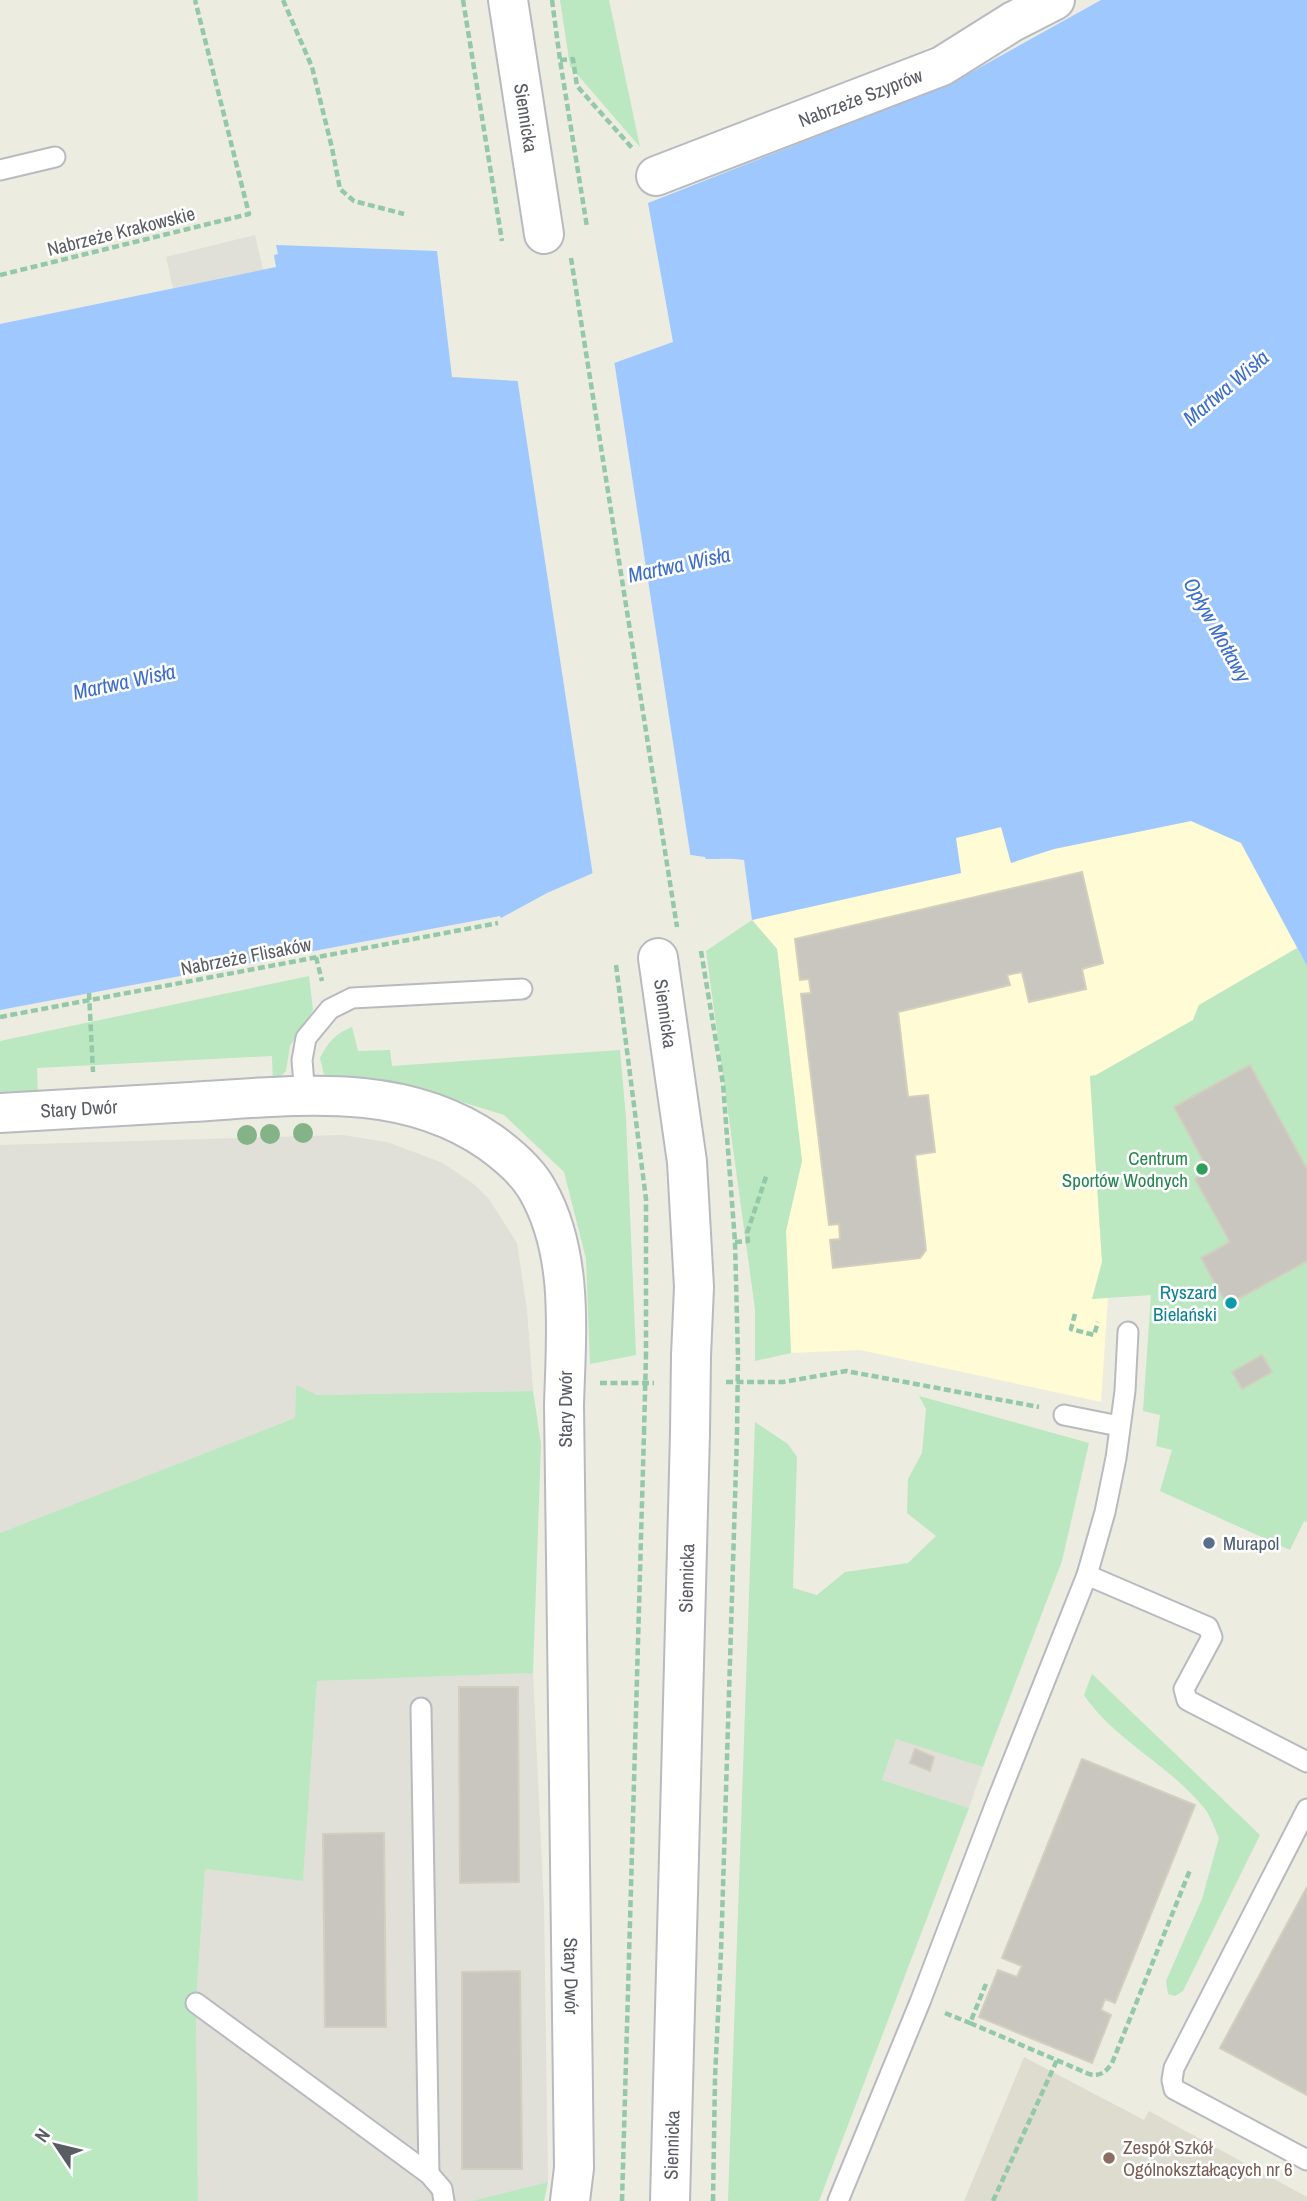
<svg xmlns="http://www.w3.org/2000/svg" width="1307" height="2201" viewBox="0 0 1307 2201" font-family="'Archivo Narrow',sans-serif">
	<rect width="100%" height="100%" fill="#edece0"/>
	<path fill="#fffbd4" d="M 1191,821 L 1241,843 L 1297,948 L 1199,1005 L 1193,1020 L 1096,1075 L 1090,1076 L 1102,1262 L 1092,1299 L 1108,1298 L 1101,1402 L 860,1350 L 791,1353 L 786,1231 L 802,1161 L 777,949 L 752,920 L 961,873 L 956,838 L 1002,827 L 1011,862 L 1054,849 Z"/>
	<g fill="#e0dfd8">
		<path d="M 255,235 L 263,270 L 173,288 L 166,257 Z"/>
		<path d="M 342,1135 L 387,1142 L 443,1163 L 475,1185 L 489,1199 L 517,1243 L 527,1310 L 533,1391 L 317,1395 L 296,1386 L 295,1418 L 0,1533 L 0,1145 Z"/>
		<path d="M 533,1673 L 544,1908 L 548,2182 L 472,2201 L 198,2201 L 196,2003 L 205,1869 L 303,1881 L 317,1681 Z"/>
		<path d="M 896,1738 L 983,1767 L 969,1808 L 882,1780 Z"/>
	</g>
	<path fill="#dddccf" d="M 1024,2057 L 1144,2120 L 1149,2111 L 1307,2197 L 1307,2201 L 964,2201 Z"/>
	<g fill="#bbe7c1">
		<path d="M 560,0 L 609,0 L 640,147 L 570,66 Z"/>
		<path d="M 752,920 L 777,949 L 802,1161 L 786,1231 L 791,1353 L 755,1361 L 755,1309 L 706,951 Z"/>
		<path d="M 1297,948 L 1307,966 L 1307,1522 L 1304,1521 L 1290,1550 L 1160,1491 L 1172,1450 L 1156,1446 L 1160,1415 L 1143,1411 L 1151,1295 L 1092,1299 L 1102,1262 L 1090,1076 L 1096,1075 L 1193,1020 L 1199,1005 Z"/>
		<path d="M 309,976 L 313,1010 L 290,1046 L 286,1071 L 273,1085 L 272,1056 L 37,1068 L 38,1097 L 0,1099 L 0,1041 Z"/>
		<path d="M 352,1027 L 358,1051 L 390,1050 L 392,1066 L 620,1050 L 626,1118 L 636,1355 L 590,1364 L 586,1259 L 564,1172 L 504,1115 L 414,1087 L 324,1075 L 320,1058 C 328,1042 336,1033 352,1027 Z"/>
		<path d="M 296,1385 L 317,1395 L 533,1391 L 541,1444 L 533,1673 L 317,1681 L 303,1881 L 205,1869 L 196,2003 L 198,2201 L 0,2201 L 0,1533 L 295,1418 Z"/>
		<path d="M 919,1396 L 1089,1443 L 1062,1561 L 983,1767 L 896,1739 L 882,1780 L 969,1808 L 819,2201 L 728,2201 L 755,1422 L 788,1444 L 797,1457 L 793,1588 L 817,1595 L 845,1572 L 908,1563 L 936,1536 L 907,1513 L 908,1479 L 922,1453 L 926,1409 Z"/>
		<path d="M 1092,1674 L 1260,1835 L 1183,1991 L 1175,1996 L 1168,1994 L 1166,1981 L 1202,1899 L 1219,1838 C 1215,1829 1211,1817 1205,1809 C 1170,1765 1115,1741 1084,1695 Z"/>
		<path d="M 548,2182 L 544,2201 L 472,2201 Z"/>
	</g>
	<path fill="#9fc8ff" d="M 1101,0 L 1307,0 L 1307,966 L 1241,843 L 1191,821 L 1054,849 L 1011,863 L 1001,827 L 956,838 L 961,873 L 752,920 L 744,860 C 732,858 719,859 706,859 L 705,857 L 691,855 L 593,873 L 547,893 L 501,918 L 500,916 L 0,1010 L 0,324 L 276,267 L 274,255 L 278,254 L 276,245 L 437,251 L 452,377 L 518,381 L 527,378 L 603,367 L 673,342 L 648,203 L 950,84 Z"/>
	<path fill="#edece0" d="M 614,360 L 691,859 L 593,876 L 517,377 Z"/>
	<g fill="#c8c6be" stroke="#d2cfbf" stroke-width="2">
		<path d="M 1082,872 L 1103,963 L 1082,969 L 1086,989 L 1029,1002 L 1022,972 L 1007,975 L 1010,985 L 898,1012 L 908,1097 L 928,1095 L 935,1152 L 915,1155 L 926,1250 L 920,1258 L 833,1268 L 830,1240 L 840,1239 L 839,1224 L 829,1225 L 801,994 L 811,993 L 809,979 L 800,980 L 795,939 Z"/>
		<path d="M 1250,1065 L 1307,1169 L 1307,1261 L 1227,1305 L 1201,1258 L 1230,1242 L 1195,1179 L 1209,1171 L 1174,1107 Z"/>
		<path d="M 1262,1355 L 1272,1372 L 1242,1389 L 1232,1372 Z"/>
		<path d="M 459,1687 L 518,1687 L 519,1882 L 460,1883 Z"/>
		<path d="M 915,1749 L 934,1757 L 930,1771 L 910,1763 Z"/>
		<path d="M 1082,1759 L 1195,1805 L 1115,2003 L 1105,1999 L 1101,2010 L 1111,2015 L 1092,2063 L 979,2017 L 998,1970 L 1017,1977 L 1022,1966 L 1002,1958 Z"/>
		<path d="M 384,1833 L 386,2027 L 325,2027 L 323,1834 Z"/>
		<path d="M 1307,1887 L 1307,2095 L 1220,2048 Z"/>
		<path d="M 520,1971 L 522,2169 L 462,2169 L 462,1972 Z"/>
	</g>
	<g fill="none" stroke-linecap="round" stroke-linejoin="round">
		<g stroke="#b8bac0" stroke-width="23">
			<g id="lane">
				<path d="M 0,170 L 55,157"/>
				<path d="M 305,1096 L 302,1060 L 306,1038 L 330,1009 L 352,998 L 522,989"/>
				<path d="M 1064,1415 L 1119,1426"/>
				<path d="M 1087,1575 L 1208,1627 L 1212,1637 L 1184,1689 L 1187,1700 L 1307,1762"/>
				<path d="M 421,1708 L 429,2174"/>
				<path d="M 1307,1809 L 1174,2068 L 1172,2080 L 1174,2089 L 1307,2160"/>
				<path d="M 196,2003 L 429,2174 L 442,2189 L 444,2201"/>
				<path d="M 838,2201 L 920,2002 L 996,1803 L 1087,1575 L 1105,1512 L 1116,1458 L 1125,1391 L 1128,1332"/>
			</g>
		</g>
		<g stroke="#b8bac0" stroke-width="42">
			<g id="street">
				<path id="s1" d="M 508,0 L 544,234"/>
				<path id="s2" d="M 656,176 L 942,66 L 1012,22 L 1055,0"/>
				<path id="s3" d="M 658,958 L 687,1162 L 694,1287 L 691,1356"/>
				<path id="s4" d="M 0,1113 C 64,1109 127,1106 191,1102 C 294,1096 401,1080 490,1142 C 508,1155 528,1172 538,1191 C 574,1255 566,1335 564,1405 L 574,2168 L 570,2201"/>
				<path id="s5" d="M 670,2201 L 690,1433"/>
			</g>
		</g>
		<g stroke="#93c8a9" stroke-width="4.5" stroke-dasharray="7 3.5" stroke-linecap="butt">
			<path d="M 283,0 L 312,67 L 332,148 L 340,189 L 354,201 L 404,214"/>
			<path d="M 463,0 L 502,241"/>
			<path d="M 552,0 L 560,60 L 587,227"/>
			<path d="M 560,60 L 573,59 L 577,86 L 633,149"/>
			<path d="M 571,258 L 677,927"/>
			<path d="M 0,275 L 249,214 L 195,0"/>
			<path d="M 701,951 L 723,1084 L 735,1242 L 738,1357"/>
			<path d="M 316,957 L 322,981"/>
			<path d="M 616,965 L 646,1199 L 646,1355"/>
			<path d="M 89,993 L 93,1072"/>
			<path d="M 0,1017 L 498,923"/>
			<path d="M 735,1242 L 748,1241 L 747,1233 L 767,1174"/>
			<path d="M 1075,1314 L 1071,1329 L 1094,1335 L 1098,1322"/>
			<path d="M 726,1382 L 783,1382 L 846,1371 L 1039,1407"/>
			<path d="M 600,1383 L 654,1383"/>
			<path d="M 986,1984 L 970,2023 L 1089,2074 C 1100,2077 1106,2072 1112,2063 L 1190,1870"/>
			<path d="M 945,2013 L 970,2023"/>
			<path d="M 622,2201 L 644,1433"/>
			<path d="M 713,2201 L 715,2078 L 721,1952 L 737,1434"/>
			<path d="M 993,2201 L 1057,2060"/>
		</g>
		<use href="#lane" stroke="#fff" stroke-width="19"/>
		<use href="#street" stroke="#fff" stroke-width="38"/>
		<g stroke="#b8bac0" stroke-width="42" stroke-linecap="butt">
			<path id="street-bridge" d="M 690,1433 L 691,1356"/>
		</g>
		<g stroke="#93c8a9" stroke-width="4.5" stroke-dasharray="7 3.5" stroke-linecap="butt">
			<path d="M 644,1433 L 646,1355"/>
			<path d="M 737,1434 L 738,1357"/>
		</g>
		<use href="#street-bridge" stroke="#fff" stroke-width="38"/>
	</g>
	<g fill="#84b387">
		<circle cx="303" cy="1133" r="10"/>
		<circle cx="270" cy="1134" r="10"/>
		<circle cx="247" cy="1135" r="10"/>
	</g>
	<circle fill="#2e9e5b" stroke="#fff" stroke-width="2.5" cx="1202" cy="1169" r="7"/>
	<circle fill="#0f9aa8" stroke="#fff" stroke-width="2.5" cx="1231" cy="1303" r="7"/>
	<circle fill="#5c6f8a" stroke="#fff" stroke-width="2.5" cx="1209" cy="1543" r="7"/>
	<circle fill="#8d6e63" stroke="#fff" stroke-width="2.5" cx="1109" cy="2158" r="7"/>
	<g text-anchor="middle" stroke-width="5" stroke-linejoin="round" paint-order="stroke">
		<g font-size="19" fill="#595c62" stroke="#fff">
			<text dy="7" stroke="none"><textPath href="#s2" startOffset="219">Nabrzeże Szyprów</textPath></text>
			<text dy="7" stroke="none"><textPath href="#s1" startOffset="119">Siennicka</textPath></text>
			<text transform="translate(121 231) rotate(-14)" y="7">Nabrzeże Krakowskie</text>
			<text transform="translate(246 956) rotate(-11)" y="7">Nabrzeże Flisaków</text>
			<text dy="7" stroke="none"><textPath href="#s3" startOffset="56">Siennicka</textPath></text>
			<text dy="7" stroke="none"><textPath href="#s4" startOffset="79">Stary Dwór</textPath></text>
			<text transform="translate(565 1409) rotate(-90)" y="7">Stary Dwór</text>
			<text dy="7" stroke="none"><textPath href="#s5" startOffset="623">Siennicka</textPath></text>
			<text dy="7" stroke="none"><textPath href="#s4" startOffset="1358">Stary Dwór</textPath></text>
			<text dy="7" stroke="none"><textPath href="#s5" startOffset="56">Siennicka</textPath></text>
		</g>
		<g font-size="19" fill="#27864d" stroke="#fff" text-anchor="end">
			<text x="1188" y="1165">Centrum<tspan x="1188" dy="22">Sportów Wodnych</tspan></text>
		</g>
		<g font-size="19" fill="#0d838f" stroke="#fff" text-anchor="end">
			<text x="1217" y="1299">Ryszard<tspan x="1217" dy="22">Bielański</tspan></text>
		</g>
		<g font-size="19" fill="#4e5e75" stroke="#fff" text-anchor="start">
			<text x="1223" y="1550">Murapol</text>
		</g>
		<g font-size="19" fill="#785e54" stroke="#fff" text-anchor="start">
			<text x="1123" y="2154">Zespół Szkół<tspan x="1123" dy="22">Ogólnokształcących nr 6</tspan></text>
		</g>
		<g font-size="21" font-style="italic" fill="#3b6dc9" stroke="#fff">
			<text transform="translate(1226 388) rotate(-40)" y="7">Martwa Wisła</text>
			<text transform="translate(679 565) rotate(-12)" y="7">Martwa Wisła</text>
			<text transform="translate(1217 630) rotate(61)" y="7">Opływ Motławy</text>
			<text transform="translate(124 682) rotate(-12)" y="7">Martwa Wisła</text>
		</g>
	</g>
	<g transform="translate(56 2145) rotate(305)" stroke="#ffffff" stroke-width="5" paint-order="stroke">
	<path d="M0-5L12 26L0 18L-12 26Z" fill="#595c62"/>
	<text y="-10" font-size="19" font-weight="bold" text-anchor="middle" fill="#595c62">N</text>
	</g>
</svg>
